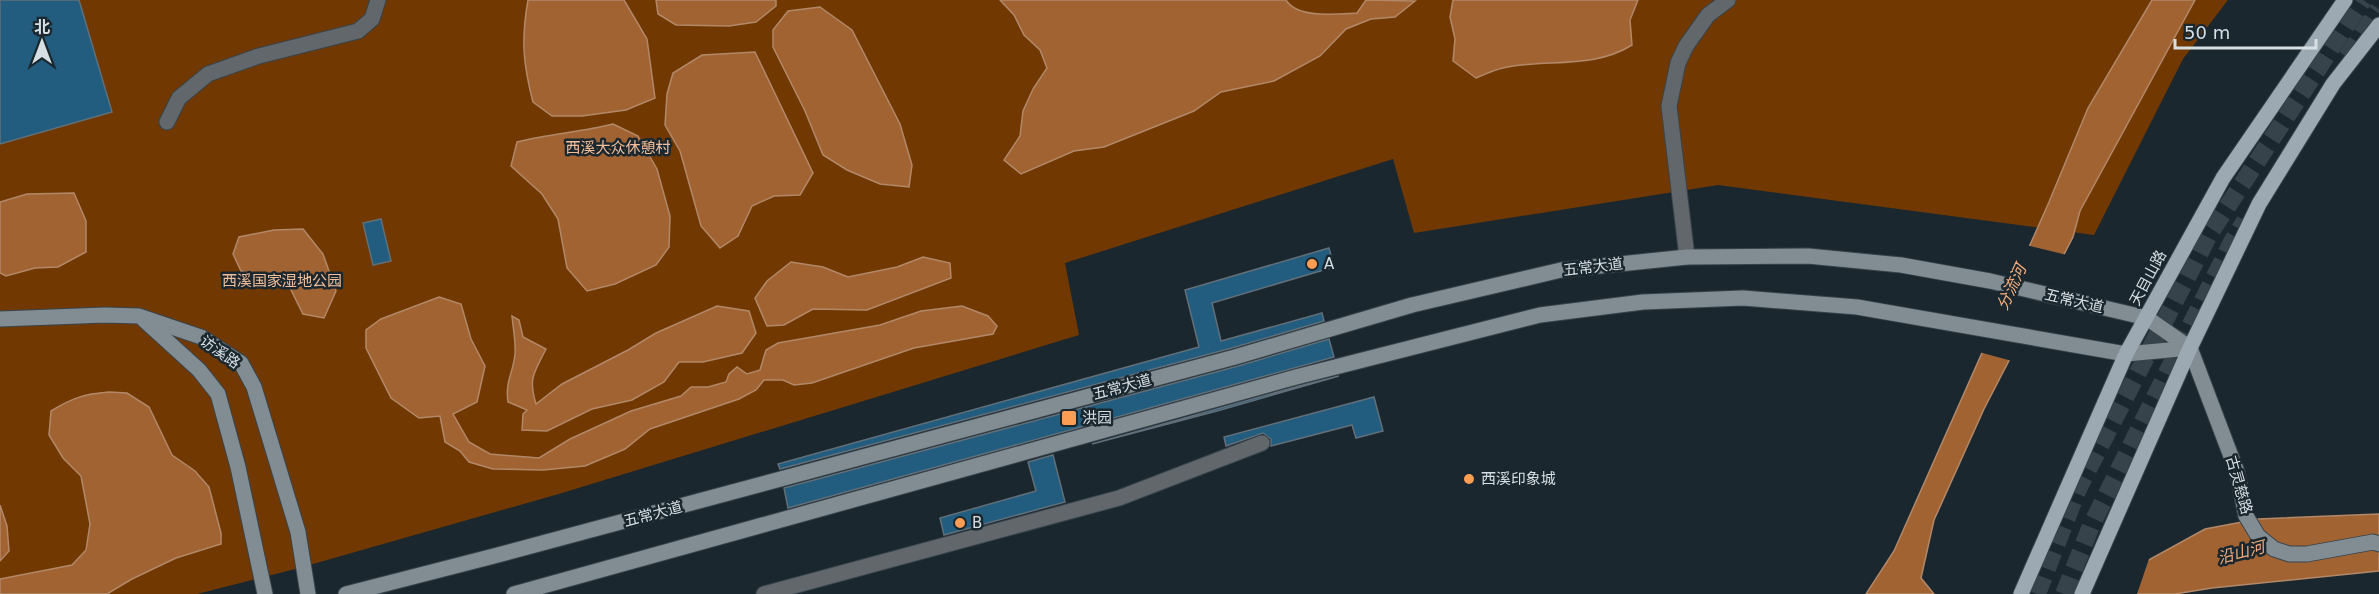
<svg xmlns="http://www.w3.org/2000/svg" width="2379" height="594" viewBox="0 0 2379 594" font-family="'DejaVu Sans','Noto Sans SC',sans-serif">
	<rect width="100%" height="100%" fill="#1a272f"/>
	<path fill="#713901" d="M 0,0 L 2228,0 L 2183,59 L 2094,235 L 1718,185 L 1414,233 L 1393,159 L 1065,263 L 1079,335 L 562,493 L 299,568 L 197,594 L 0,594 Z"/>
	<g fill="#a26333" stroke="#b28868" stroke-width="1.5">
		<path d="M 528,0 L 624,0 L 647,39 L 655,98 L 626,110 L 582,116 L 552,116 L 533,102 C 523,64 521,39 528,0 Z"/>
		<path d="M 656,0 L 776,0 L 776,6 L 756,22 L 729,26 L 676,25 L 658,14 Z"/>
		<path d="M 1000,0 L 1286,0 C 1298,19 1337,14 1357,13 L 1366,0 L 1415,1 L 1395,17 L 1371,19 L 1346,29 L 1320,56 L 1274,81 L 1221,92 L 1194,111 L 1104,147 L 1074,151 L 1021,174 L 1004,160 L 1020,136 L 1023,111 L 1033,89 L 1047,68 L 1040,50 L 1024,35 L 1014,15 Z"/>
		<path d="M 1453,0 L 1638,0 L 1630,20 L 1632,45 C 1592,70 1546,58 1503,68 C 1494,70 1485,74 1476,78 L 1453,61 L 1455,39 L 1450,17 Z"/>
		<path d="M 2152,0 L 2195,0 L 2080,211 L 2073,237 L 1984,409 L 1934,520 L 1921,578 L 1934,594 L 1866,594 L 1894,551 L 2049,202 L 2088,108 Z"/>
		<path d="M 820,7 L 852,30 L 900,124 L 912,165 L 909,187 L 880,184 L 847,170 L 823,155 L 805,111 L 773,47 L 773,30 L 788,11 Z"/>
		<path d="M 755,52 L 813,173 L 800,195 L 774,196 L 752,206 L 738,236 L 720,248 L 701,226 L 680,151 L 665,125 L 667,94 L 673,73 L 702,55 Z"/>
		<path d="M 613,124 L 638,136 L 657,169 L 670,216 L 669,247 L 656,265 L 615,284 L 587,291 L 567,268 L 558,219 L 542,194 L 511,166 L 517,142 C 549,134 581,132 613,124 Z"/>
		<path d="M 74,193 L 86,221 L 86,252 L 58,267 L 35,268 L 6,276 L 0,273 L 0,202 L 27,194 Z"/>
		<path d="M 303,229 L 323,254 L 336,291 L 324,318 L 303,314 L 288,284 L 241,271 L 233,254 L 239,237 L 274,230 Z"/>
		<path d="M 923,257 L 950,263 L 951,278 L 867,310 L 813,309 L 784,325 L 767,326 L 755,298 L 767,281 L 791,262 L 823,267 L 848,277 L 897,267 Z"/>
		<path d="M 439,297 L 461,304 L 471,339 L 485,366 L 477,402 L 453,414 L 469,442 L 490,454 L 539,458 L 570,439 L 631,411 L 681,396 L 691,387 L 708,387 L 726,382 L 729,374 L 737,367 L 747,374 L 760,370 L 766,350 L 778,343 L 880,325 L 921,311 L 962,306 L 988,316 L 997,326 L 993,334 L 914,348 L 812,383 L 794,385 L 783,380 L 764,380 L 756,390 L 739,399 L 650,429 L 625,449 L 585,466 L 543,470 L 493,469 L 469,462 L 460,451 L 445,442 L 440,416 L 419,418 L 391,398 L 366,348 L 366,330 L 381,319 Z"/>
		<path d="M 717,306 L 749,311 L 756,333 L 742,353 L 703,362 L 679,362 L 664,382 L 632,400 L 592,409 L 547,431 L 522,430 L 523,414 L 527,410 L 508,402 C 505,381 513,374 515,354 C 516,342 513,328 512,316 L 519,320 L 523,337 L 546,349 C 534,373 528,378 536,404 L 562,384 L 628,350 L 656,333 Z"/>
		<path d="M 109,392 L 127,393 L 149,407 L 172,455 L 195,471 L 209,487 L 221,533 L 221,544 L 176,558 L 132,579 L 107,594 L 0,594 L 0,579 L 72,565 L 86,550 L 90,524 L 81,476 L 63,458 L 49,435 L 51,411 C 72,398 84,394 109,392 Z"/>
		<path d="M 0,505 L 7,526 L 9,551 L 0,561 Z"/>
		<path d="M 2379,514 L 2379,571 L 2212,588 L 2175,594 L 2061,594 L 2136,567 L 2205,529 L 2258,519 Z"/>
	</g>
	<g fill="#1a272f">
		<path d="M 2026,245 L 2067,255 L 2012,361 L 1979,352 Z"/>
		<path d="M 2150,556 L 2137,594 L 2058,594 L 2060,591 L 2135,565 Z"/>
	</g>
	<g fill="#225d7f" stroke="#606f79" stroke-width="1.5">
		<path d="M 0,0 L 79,0 L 112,112 L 0,144 Z"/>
		<path d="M 381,219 L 391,261 L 373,265 L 363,223 Z"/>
		<path d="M 1329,248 L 1334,267 L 1212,303 L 1221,341 L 1322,313 L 1324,321 L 1232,348 L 780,469 L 778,464 L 1199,347 L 1185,290 Z"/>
		<path d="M 1329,339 L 1334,357 L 788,508 L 784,488 L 1238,366 Z"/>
		<path d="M 1339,376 L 1217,411 L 1092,444 L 1299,386 Z"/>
		<path d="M 1374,397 L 1383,431 L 1356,438 L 1352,425 L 1271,446 L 1271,439 L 1263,433 L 1226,446 L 1224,437 Z"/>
		<path d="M 1053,455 L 1065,502 L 944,535 L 940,518 L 1036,491 L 1028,462 Z"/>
	</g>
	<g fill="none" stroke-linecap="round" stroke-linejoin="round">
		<g stroke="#36434a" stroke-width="18" stroke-dasharray="18 9" stroke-linecap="butt">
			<path d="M 2347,57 L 2379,9"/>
			<path d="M 2037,594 L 2078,489 L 2210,233 L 2363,0"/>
			<path d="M 2064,594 L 2091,526 L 2232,242 L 2245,221"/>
		</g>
		<g stroke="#38444c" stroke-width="17">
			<g id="street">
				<path d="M 167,122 L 179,98 L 208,74 L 259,56 L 358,31 L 372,19 L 378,0"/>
				<path d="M 1687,257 L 1669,106 L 1678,63 L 1686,46 L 1708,15 L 1728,0"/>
				<path d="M 764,594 L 1119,498 L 1262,443"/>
			</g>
		</g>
		<g stroke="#38444c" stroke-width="17">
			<g id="secondary">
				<path d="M 0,319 L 105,315 L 139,316 L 201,337 L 241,363 L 254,387 L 298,532 L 308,594"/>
				<path d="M 144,320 L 199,370 L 218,394 L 238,467 L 265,594"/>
				<path d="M 2190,348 L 2237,472 L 2246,516 L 2258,536 L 2274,549 L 2289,554 L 2307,554 L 2373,542 L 2379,544"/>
				<path d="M 346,594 L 494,556 L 1235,357 L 1412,305 L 1561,270 L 1687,257 L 1808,256 L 1901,265 L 1990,281 L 2147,318 L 2190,348"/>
				<path d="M 514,594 L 1296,377 L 1540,315 L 1643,302 L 1743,298 L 1857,307 L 2126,354 L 2190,348"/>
			</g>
		</g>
		<g stroke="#38444c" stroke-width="17">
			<g id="primary">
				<path d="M 2021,594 L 2126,354 L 2223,178 L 2345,0"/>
				<path d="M 2082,594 L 2190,348 L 2259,204 L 2333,84 L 2379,25"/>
			</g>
		</g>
		<use href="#street" stroke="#61676b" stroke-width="15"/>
		<use href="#secondary" stroke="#828c93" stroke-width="15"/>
		<use href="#primary" stroke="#9ca9b2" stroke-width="15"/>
	</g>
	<g fill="#fc9d54" stroke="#1a272f" stroke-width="2">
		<circle cx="1312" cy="264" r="6"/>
		<rect x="1061" y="410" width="16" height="16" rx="3"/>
		<circle cx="1469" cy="479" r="6"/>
		<circle cx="960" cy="523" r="6"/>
	</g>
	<g text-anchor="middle" stroke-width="5" stroke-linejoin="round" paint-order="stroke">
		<g font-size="15" fill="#f4be99" stroke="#1a272f">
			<text x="618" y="153">西溪大众休憩村</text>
			<text x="282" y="286">西溪国家湿地公园</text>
		</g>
		<g font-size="15" fill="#d6dfe4" stroke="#1a272f" text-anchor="start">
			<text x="1324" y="269">A</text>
			<text x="1082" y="423">洪园</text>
			<text x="1481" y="484">西溪印象城</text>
			<text x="972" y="528">B</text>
		</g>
		<g font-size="15" fill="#d6dfe4" stroke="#1a272f">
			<text transform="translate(1593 267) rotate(-7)" y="5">五常大道</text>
			<text transform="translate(2148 278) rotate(-62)" y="5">天目山路</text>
			<text transform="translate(2074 301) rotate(13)" y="5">五常大道</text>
			<text transform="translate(220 352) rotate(35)" y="5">访溪路</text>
			<text transform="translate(1122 387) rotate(-15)" y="5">五常大道</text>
			<text transform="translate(2239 485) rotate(74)" y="5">古灵慈路</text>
			<text transform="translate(653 514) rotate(-15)" y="5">五常大道</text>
		</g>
		<g font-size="16" font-style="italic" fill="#f5ae7c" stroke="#1a272f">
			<text transform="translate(2011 287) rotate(-65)" y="6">分流河</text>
			<text transform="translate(2241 552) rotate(-15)" y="6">沿山河</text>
		</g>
	</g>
	<g transform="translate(42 42)" stroke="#1a272f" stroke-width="4.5" paint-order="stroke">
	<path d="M0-4.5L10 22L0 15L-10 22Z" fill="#d6dfe4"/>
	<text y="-9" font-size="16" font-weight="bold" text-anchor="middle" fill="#d6dfe4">北</text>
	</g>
	<path d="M2175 39v9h141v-9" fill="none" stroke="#d6dfe4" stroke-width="3"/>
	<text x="2184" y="39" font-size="18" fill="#d6dfe4" stroke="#1a272f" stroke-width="4.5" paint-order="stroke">50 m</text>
</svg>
